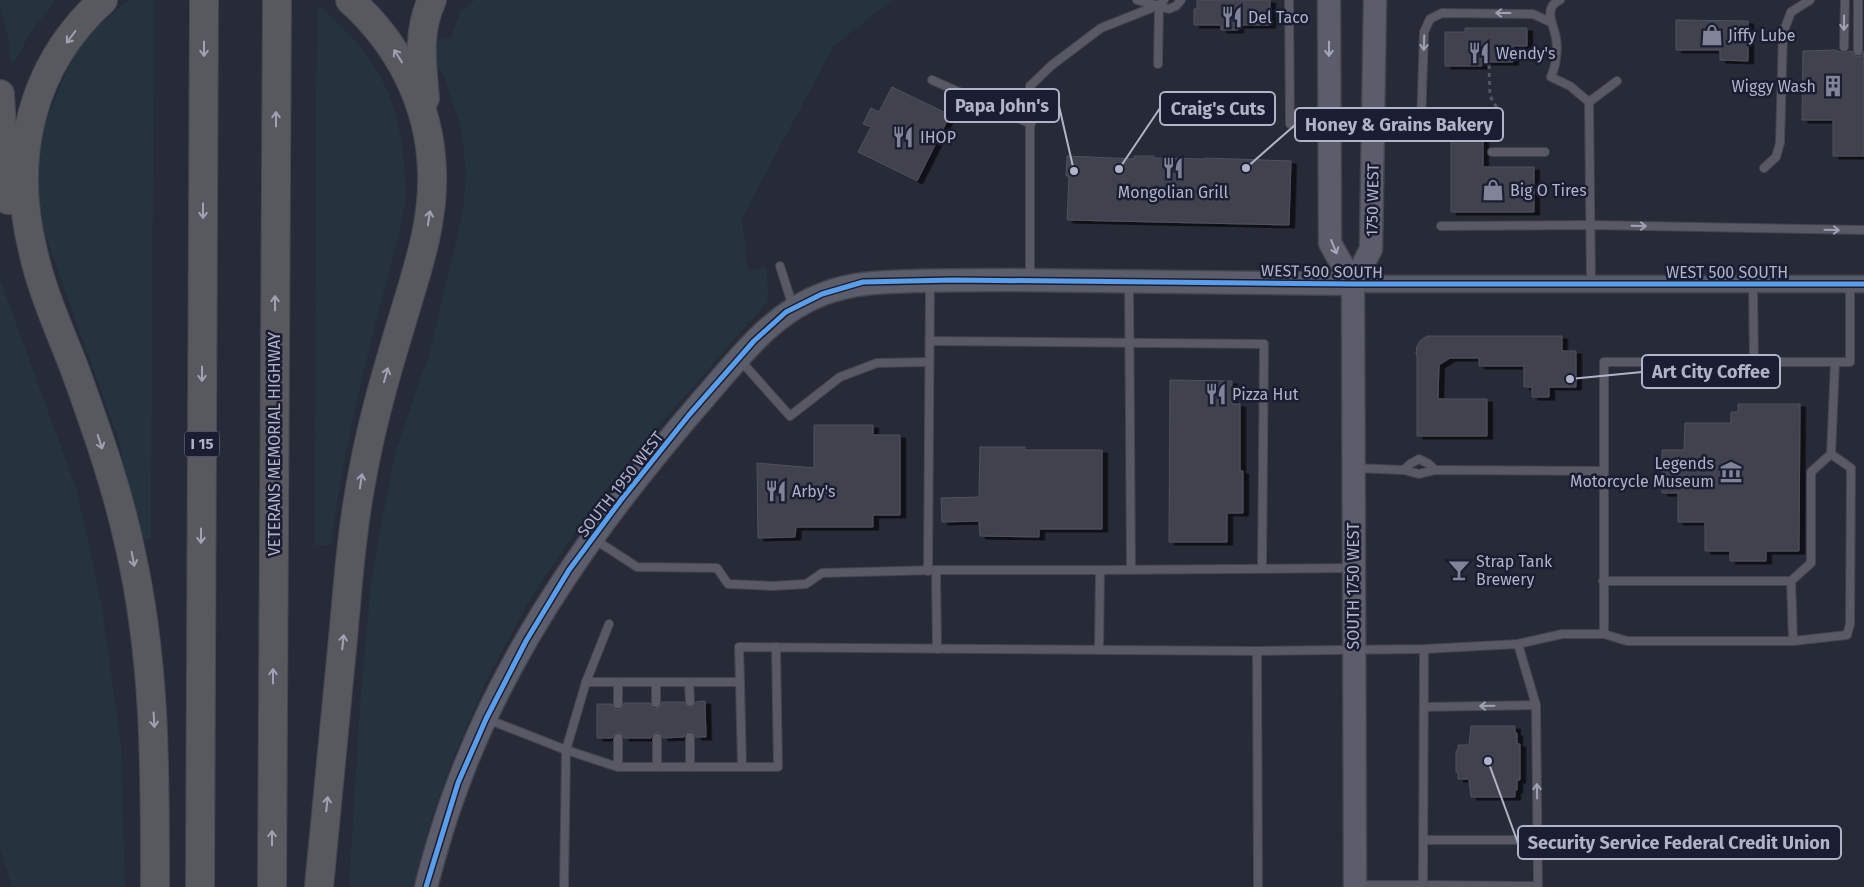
<svg xmlns="http://www.w3.org/2000/svg" width="1864" height="887" viewBox="0 0 1864 887" font-family="'Fira Sans',sans-serif">
	<defs>
		<filter id="shadow"><feDropShadow dx="5.5" dy="3" stdDeviation="0" flood-color="#0009"/></filter>
	</defs>
	<rect width="100%" height="100%" fill="#272a37"/>
	<g fill="#24333d">
		<path d="M 0,0 L 56,0 L 32,30 L 15,61 L 12,62 L 10,60 L 8,37 L 0,8 Z"/>
		<path d="M 129,0 L 154,0 L 151,539 L 140,539 L 118,438 L 44,232 L 36,184 L 36,159 L 43,127 L 77,47 L 90,33 Z"/>
		<path d="M 475,0 L 892,0 L 833,47 L 742,218 L 748,270 L 765,268 L 767,270 L 768,301 L 644,443 L 594,505 L 532,596 L 489,676 L 452,760 L 429,827 L 413,887 L 349,887 L 360,705 L 371,583 L 379,535 L 396,449 L 429,355 L 463,211 L 466,174 L 461,126 L 445,78 L 431,57 L 428,41 L 451,38 L 460,12 Z"/>
		<path d="M 318,5 C 344,27 369,53 384,84 C 401,117 407,167 405,204 C 404,212 401,221 400,230 C 372,335 345,438 331,545 L 315,545 L 316,87 Z"/>
		<path d="M 0,279 L 76,488 L 90,549 L 102,608 L 121,745 L 125,887 L 12,887 L 0,850 Z"/>
	</g>
	<g fill="#40424e" stroke="#4f525f" filter="url(#shadow)">
		<path d="M 1197,0 L 1270,0 L 1270,25 L 1238,25 L 1238,30 L 1221,30 L 1221,25 L 1194,25 L 1194,9 L 1197,9 Z"/>
		<path d="M 1676,20 L 1748,21 L 1748,61 L 1720,60 L 1720,50 L 1676,50 Z"/>
		<path d="M 1465,28 L 1527,28 L 1527,46 L 1513,46 L 1513,62 L 1482,62 L 1482,66 L 1445,66 L 1445,32 L 1465,32 Z"/>
		<path d="M 1835,50 L 1843,53 L 1852,51 L 1853,54 L 1858,57 L 1861,56 L 1864,51 L 1864,156 L 1833,156 L 1833,120 L 1802,120 L 1803,51 Z"/>
		<path d="M 892,87 L 950,115 L 917,181 L 858,152 L 871,127 L 863,124 L 871,108 L 879,112 Z"/>
		<path d="M 1451,129 L 1483,129 L 1483,167 L 1534,167 L 1534,212 L 1451,212 Z"/>
		<path d="M 1067,156 L 1134,159 L 1134,156 L 1154,156 L 1154,158 L 1205,159 L 1205,158 L 1291,161 L 1289,225 L 1067,220 L 1069,176 L 1066,176 Z"/>
		<path d="M 1427,336 L 1562,336 L 1562,351 L 1576,351 L 1576,387 L 1549,387 L 1549,397 L 1532,397 L 1532,387 L 1524,387 L 1524,366 L 1479,366 L 1479,358 L 1450,358 L 1439,365 L 1438,399 L 1487,399 L 1487,436 L 1417,436 L 1417,357 L 1416,353 L 1417,346 L 1421,340 Z"/>
		<path d="M 1170,380 L 1232,381 L 1232,404 L 1240,404 L 1240,471 L 1243,471 L 1243,513 L 1227,513 L 1227,542 L 1169,542 Z"/>
		<path d="M 1738,404 L 1800,404 L 1799,551 L 1766,551 L 1766,561 L 1730,561 L 1730,551 L 1705,551 L 1705,522 L 1678,522 L 1678,493 L 1662,493 L 1662,450 L 1684,450 L 1685,423 L 1731,423 L 1731,412 L 1738,412 Z"/>
		<path d="M 814,425 L 873,425 L 873,435 L 900,435 L 900,515 L 873,515 L 873,527 L 796,527 L 795,537 L 758,538 L 757,463 L 814,468 Z"/>
		<path d="M 980,447 L 1025,447 L 1025,450 L 1102,450 L 1102,529 L 1039,529 L 1039,537 L 980,536 L 979,521 L 942,522 L 941,498 L 979,497 Z"/>
		<path d="M 705,701 L 706,737 L 696,737 L 693,732 L 690,731 L 685,734 L 684,737 L 663,738 L 660,733 L 657,732 L 652,735 L 651,738 L 624,738 L 621,733 L 618,732 L 613,735 L 612,738 L 597,738 L 597,704 L 612,704 L 615,709 L 618,710 L 623,707 L 624,703 L 650,703 L 653,708 L 656,709 L 661,706 L 662,702 L 684,702 L 686,705 L 690,708 L 693,706 L 696,702 Z"/>
		<path d="M 1471,726 L 1515,726 L 1515,733 L 1517,733 L 1517,744 L 1520,744 L 1520,780 L 1517,780 L 1517,790 L 1515,790 L 1515,797 L 1471,797 L 1469,779 L 1458,779 L 1458,772 L 1456,772 L 1456,751 L 1458,750 L 1458,745 L 1469,745 Z"/>
	</g>
	<g fill="none" stroke-linecap="round" stroke-linejoin="round">
		<g stroke="#42444e" stroke-width="10">
			<g id="lane">
				<path d="M 1137,0 L 1169,9 L 1176,6 L 1181,0"/>
				<path d="M 1289,0 L 1290,124 L 1327,124"/>
				<path d="M 1560,0 C 1542,8 1554,25 1556,38 C 1557,44 1557,52 1556,58 C 1556,64 1553,71 1551,77 L 1570,86 L 1589,102 L 1591,285"/>
				<path d="M 1844,47 L 1845,0"/>
				<path d="M 1858,51 L 1858,0"/>
				<path d="M 1158,64 L 1159,5"/>
				<path d="M 932,80 L 1031,124"/>
				<path d="M 1589,102 L 1617,81"/>
				<path d="M 1374,124 L 1421,125 L 1439,137"/>
				<path d="M 1421,125 L 1424,32 L 1430,19 L 1442,13 L 1533,14 L 1550,22"/>
				<path d="M 1492,152 L 1545,152"/>
				<path d="M 1764,168 L 1776,157 L 1780,143 L 1783,33 L 1791,12 L 1810,0"/>
				<path d="M 1441,226 L 1591,225 L 1864,230"/>
				<path d="M 780,266 L 793,307"/>
				<path d="M 1030,278 L 1030,86 L 1052,65 L 1101,28 L 1159,5 L 1164,0"/>
				<path d="M 1129,284 L 1131,570"/>
				<path d="M 1753,284 L 1754,363"/>
				<path d="M 930,341 L 1264,344 L 1262,568"/>
				<path d="M 740,360 L 790,416 L 840,377 L 877,363 L 929,362"/>
				<path d="M 1354,468 L 1404,470 L 1419,474 L 1435,470 L 1604,471"/>
				<path d="M 1404,470 L 1410,464 L 1419,459 L 1429,464 L 1435,470"/>
				<path d="M 594,539 L 637,567 L 717,568 L 728,584 L 773,586 L 806,584 L 822,573 L 936,570"/>
				<path d="M 1100,570 L 1353,568"/>
				<path d="M 928,571 L 930,283"/>
				<path d="M 1603,581 L 1791,581 L 1811,563 L 1811,472 L 1831,454"/>
				<path d="M 1791,581 L 1793,641"/>
				<path d="M 1604,634 L 1627,641 L 1793,641 L 1847,635 L 1850,624 L 1851,468 L 1831,454 L 1835,362"/>
				<path d="M 937,649 L 936,570 L 1100,570 L 1099,650"/>
				<path d="M 1257,651 L 1424,649 L 1518,644 L 1562,634 L 1604,634 L 1604,362 L 1850,362 L 1850,283"/>
				<path d="M 586,682 L 740,682 L 739,647 L 1257,651 L 1258,887"/>
				<path d="M 618,682 L 618,704"/>
				<path d="M 656,682 L 656,703"/>
				<path d="M 689,682 L 690,702"/>
				<path d="M 740,682 L 742,767"/>
				<path d="M 1424,707 L 1536,705"/>
				<path d="M 487,719 L 566,750 L 618,767 L 778,767 L 776,647"/>
				<path d="M 690,737 L 690,767"/>
				<path d="M 618,738 L 618,767"/>
				<path d="M 657,738 L 657,767"/>
				<path d="M 1423,840 L 1538,840"/>
				<path d="M 1357,885 L 1423,885 L 1424,649"/>
				<path d="M 1423,885 L 1538,886 L 1536,705 L 1518,644"/>
				<path d="M 564,887 L 566,750 L 586,682 L 609,624"/>
			</g>
		</g>
		<g stroke="#42444e" stroke-width="19">
			<path id="street" d="M 1353,284 L 1864,284"/>
		</g>
		<g stroke="#42444e" stroke-width="25">
			<g id="secondary">
				<path d="M 1329,0 L 1330,243 L 1353,284"/>
				<path d="M 426,887 C 435,852 445,818 458,784 C 511,640 605,512 705,397 C 740,357 772,313 823,294 C 854,282 883,282 916,281 C 948,280 979,280 1011,280 C 1125,281 1239,283 1353,284"/>
				<path d="M 1355,887 L 1353,284 L 1371,249 L 1375,0"/>
			</g>
		</g>
		<g stroke="#444753" stroke-width="30">
			<g id="highway">
				<path d="M 103,0 C 30,66 10,158 33,251 C 42,292 60,331 75,370 C 96,428 117,487 130,548 C 156,663 155,770 155,887"/>
				<path d="M 0,94 L 5,181 L 8,200"/>
				<path d="M 425,98 C 422,64 417,32 432,0"/>
				<path d="M 200,887 L 204,0"/>
				<path d="M 272,887 L 277,0"/>
				<path d="M 319,887 C 327,804 335,721 343,638 C 348,583 352,527 363,472 C 373,417 389,364 405,311 C 419,265 434,219 432,171 C 430,104 399,44 350,0"/>
			</g>
		</g>
		<path stroke="#555862" stroke-width="3" stroke-dasharray="4 4" stroke-linecap="butt" d="M 1482,61 L 1489,65 L 1490,96 L 1501,115"/>
		<use href="#lane" stroke="#585964" stroke-width="8"/>
		<use href="#street" stroke="#585964" stroke-width="16"/>
		<use href="#secondary" stroke="#5c5d6a" stroke-width="22"/>
		<use href="#highway" stroke="#58595e" stroke-width="28"/>
		<g stroke="#1b1e32" stroke-width="8">
			<path id="cycleway" d="M 426,887 L 458,783 L 486,719 L 526,641 L 569,570 L 621,500 L 689,415 L 754,341 L 786,312 L 822,294 L 863,282 L 954,280 L 1353,284 L 1864,284"/>
		</g>
		<use href="#cycleway" stroke="#5a9eea" stroke-width="5"/>
	</g>
	<defs><path id="oneway-shaft" d="M-6 0H5M1.5-3L5.5 0L1.5 3" fill="none" stroke-width="1.6" stroke-linecap="round" stroke-linejoin="round" transform="scale(1.25)"/></defs>
	<g stroke="#9fa1b5">
		<use href="#oneway-shaft" transform="translate(1503 13) rotate(-180)"/>
		<use href="#oneway-shaft" transform="translate(1844 23) rotate(91)"/>
		<use href="#oneway-shaft" transform="translate(1424 43) rotate(92)"/>
		<use href="#oneway-shaft" transform="translate(1639 226) rotate(1)"/>
		<use href="#oneway-shaft" transform="translate(1832 230) rotate(1)"/>
		<use href="#oneway-shaft" transform="translate(1487 706) rotate(179)"/>
		<use href="#oneway-shaft" transform="translate(1537 791) rotate(-91)"/>
	</g>
	<g stroke="#9fa1b4">
		<use href="#oneway-shaft" transform="translate(71 37) rotate(127)"/>
		<use href="#oneway-shaft" transform="translate(204 49) rotate(90)"/>
		<use href="#oneway-shaft" transform="translate(398 56) rotate(-122)"/>
		<use href="#oneway-shaft" transform="translate(276 119) rotate(-90)"/>
		<use href="#oneway-shaft" transform="translate(203 211) rotate(90)"/>
		<use href="#oneway-shaft" transform="translate(429 218) rotate(-81)"/>
		<use href="#oneway-shaft" transform="translate(275 303) rotate(-90)"/>
		<use href="#oneway-shaft" transform="translate(202 374) rotate(90)"/>
		<use href="#oneway-shaft" transform="translate(386 375) rotate(-74)"/>
		<use href="#oneway-shaft" transform="translate(100 442) rotate(72)"/>
		<use href="#oneway-shaft" transform="translate(361 481) rotate(-81)"/>
		<use href="#oneway-shaft" transform="translate(201 536) rotate(90)"/>
		<use href="#oneway-shaft" transform="translate(133 559) rotate(79)"/>
		<use href="#oneway-shaft" transform="translate(343 642) rotate(-84)"/>
		<use href="#oneway-shaft" transform="translate(273 676) rotate(-90)"/>
		<use href="#oneway-shaft" transform="translate(154 720) rotate(87)"/>
		<use href="#oneway-shaft" transform="translate(327 804) rotate(-84)"/>
		<use href="#oneway-shaft" transform="translate(272 838) rotate(-90)"/>
	</g>
	<g stroke="#a4a6bb">
		<use href="#oneway-shaft" transform="translate(1329 49) rotate(90)"/>
		<use href="#oneway-shaft" transform="translate(1334 247) rotate(68)"/>
	</g>
	<defs>
		<g id="restaurant-bare" transform="scale(1.725)"><path d="M-5-6h1v4h1v-4h1v4h1v-4h1v5L-1.5 .5V6h-2V.5L-5-1ZM5-6V6H3V1.5H1.5Q1.5-4 5-6Z" fill="#818396" stroke="#1b1e32" stroke-width="2.5" paint-order="stroke"/></g>
		<g id="shop-bare" transform="scale(1.725)"><path d="M-5-2.5h2.3a2.7 3.5 0 0 1 5.4 0H5L5.5 6h-11ZM-1.5-2.5h3a1.5 2.3 0 0 0-3 0Z" fill="#818396" stroke="#1b1e32" stroke-width="2.5" paint-order="stroke"/></g>
		<g id="building-bare" transform="scale(1.725)"><path d="M-4-6H4V6H1V3H-1V6H-4ZM-2.5-4.3h1.7v1.8h-1.7ZM.8-4.3h1.7v1.8H.8ZM-2.5-1h1.7V.8h-1.7ZM.8-1h1.7V.8H.8Z" fill="#818396" stroke="#1b1e32" stroke-width="2.5" paint-order="stroke"/></g>
		<g id="museum-bare" transform="scale(1.725)"><path d="M0-6L6-3V-2H-6V-3ZM-5-1h2V3h-2ZM-1-1h2V3h-2ZM3-1h2V3H3ZM-6 4H6V6H-6Z" fill="#818396" stroke="#1b1e32" stroke-width="2.5" paint-order="stroke"/></g>
		<g id="bar-bare" transform="scale(1.725)"><path d="M-6-5H6L.8 .8V4.5H3.5V6h-7V4.5H-.8V.8Z" fill="#818396" stroke="#1b1e32" stroke-width="2.5" paint-order="stroke"/></g>
	</defs>
	<g fill-rule="evenodd">
		<use href="#restaurant-bare" x="1232" y="17"/>
		<use href="#shop-bare" x="1712" y="35"/>
		<use href="#restaurant-bare" x="1479" y="53"/>
		<use href="#building-bare" x="1833" y="86"/>
		<use href="#restaurant-bare" x="903" y="137"/>
		<use href="#restaurant-bare" x="1173" y="168"/>
		<use href="#shop-bare" x="1493" y="190"/>
		<use href="#restaurant-bare" x="1216" y="394"/>
		<use href="#museum-bare" x="1731" y="472"/>
		<use href="#restaurant-bare" x="776" y="491"/>
		<use href="#bar-bare" x="1459" y="570"/>
	</g>
	<g text-anchor="middle" stroke-width="5" stroke-linejoin="round" paint-order="stroke">
		<rect fill="#1b1e32" stroke="#84869c" stroke-width="1" x="184.5" y="431.5" width="35" height="25" rx="4"/>
		<g font-size="15" font-weight="bold" fill="#b1b3c9">
			<text x="202" y="449">I 15</text>
		</g>
		<g font-size="16" fill="#b1b3c9" stroke="#1b1e32" text-anchor="start">
			<text x="1248" y="23">Del Taco</text>
			<text x="1728" y="41">Jiffy Lube</text>
			<text x="1496" y="59">Wendy's</text>
			<text x="1816" y="92" text-anchor="end">Wiggy Wash</text>
			<text x="920" y="143">IHOP</text>
			<text x="1510" y="196">Big O Tires</text>
			<text x="1173" y="198" text-anchor="middle">Mongolian Grill</text>
			<text x="1232" y="400">Pizza Hut</text>
			<text x="1714" y="469" text-anchor="end">Legends<tspan x="1714" dy="18">Motorcycle Museum</tspan></text>
			<text x="792" y="497">Arby's</text>
			<text x="1476" y="567">Strap Tank<tspan x="1476" dy="18">Brewery</tspan></text>
		</g>
		<g font-size="16" fill="#b1b3c9" stroke="#1b1e32">
			<text transform="translate(1372 200) rotate(-89)" y="6">1750 WEST</text>
			<text transform="translate(1322 271) rotate(1)" y="6">WEST 500 SOUTH</text>
			<text x="1727" y="278">WEST 500 SOUTH</text>
			<text transform="translate(274 444) rotate(-90)" y="6">VETERANS MEMORIAL HIGHWAY</text>
			<text transform="translate(620 484) rotate(-52)" y="6">SOUTH 1950 WEST</text>
			<text transform="translate(1353 586) rotate(-90)" y="6">SOUTH 1750 WEST</text>
		</g>
	</g>
	<path fill="none" stroke="#b1b3c9" stroke-width="2" d="M1074 171L1059 106M1119 169L1160 108M1246 168L1295 125M1570 379L1642 372M1488 761L1518 843"/>
	<g fill="#b1b3c9" stroke="#1b1e32" stroke-width="2">
		<circle cx="1074" cy="171" r="5"/>
		<circle cx="1119" cy="169" r="5"/>
		<circle cx="1246" cy="168" r="5"/>
		<circle cx="1570" cy="379" r="5"/>
		<circle cx="1488" cy="761" r="5"/>
	</g>
	<g fill="#1b1e32" stroke="#b1b3c9" stroke-width="2">
		<rect x="945" y="89" width="114" height="33" rx="5"/>
		<rect x="1160" y="92" width="115" height="33" rx="5"/>
		<rect x="1295" y="108" width="208" height="33" rx="5"/>
		<rect x="1642" y="355" width="138" height="33" rx="5"/>
		<rect x="1518" y="826" width="323" height="33" rx="5"/>
	</g>
	<g font-size="18" text-anchor="middle" font-weight="bold" fill="#b1b3c9">
		<text x="1002" y="112">Papa John's</text>
		<text x="1218" y="115">Craig's Cuts</text>
		<text x="1399" y="131">Honey &amp; Grains Bakery</text>
		<text x="1711" y="378">Art City Coffee</text>
		<text x="1679" y="849">Security Service Federal Credit Union</text>
	</g>
</svg>
